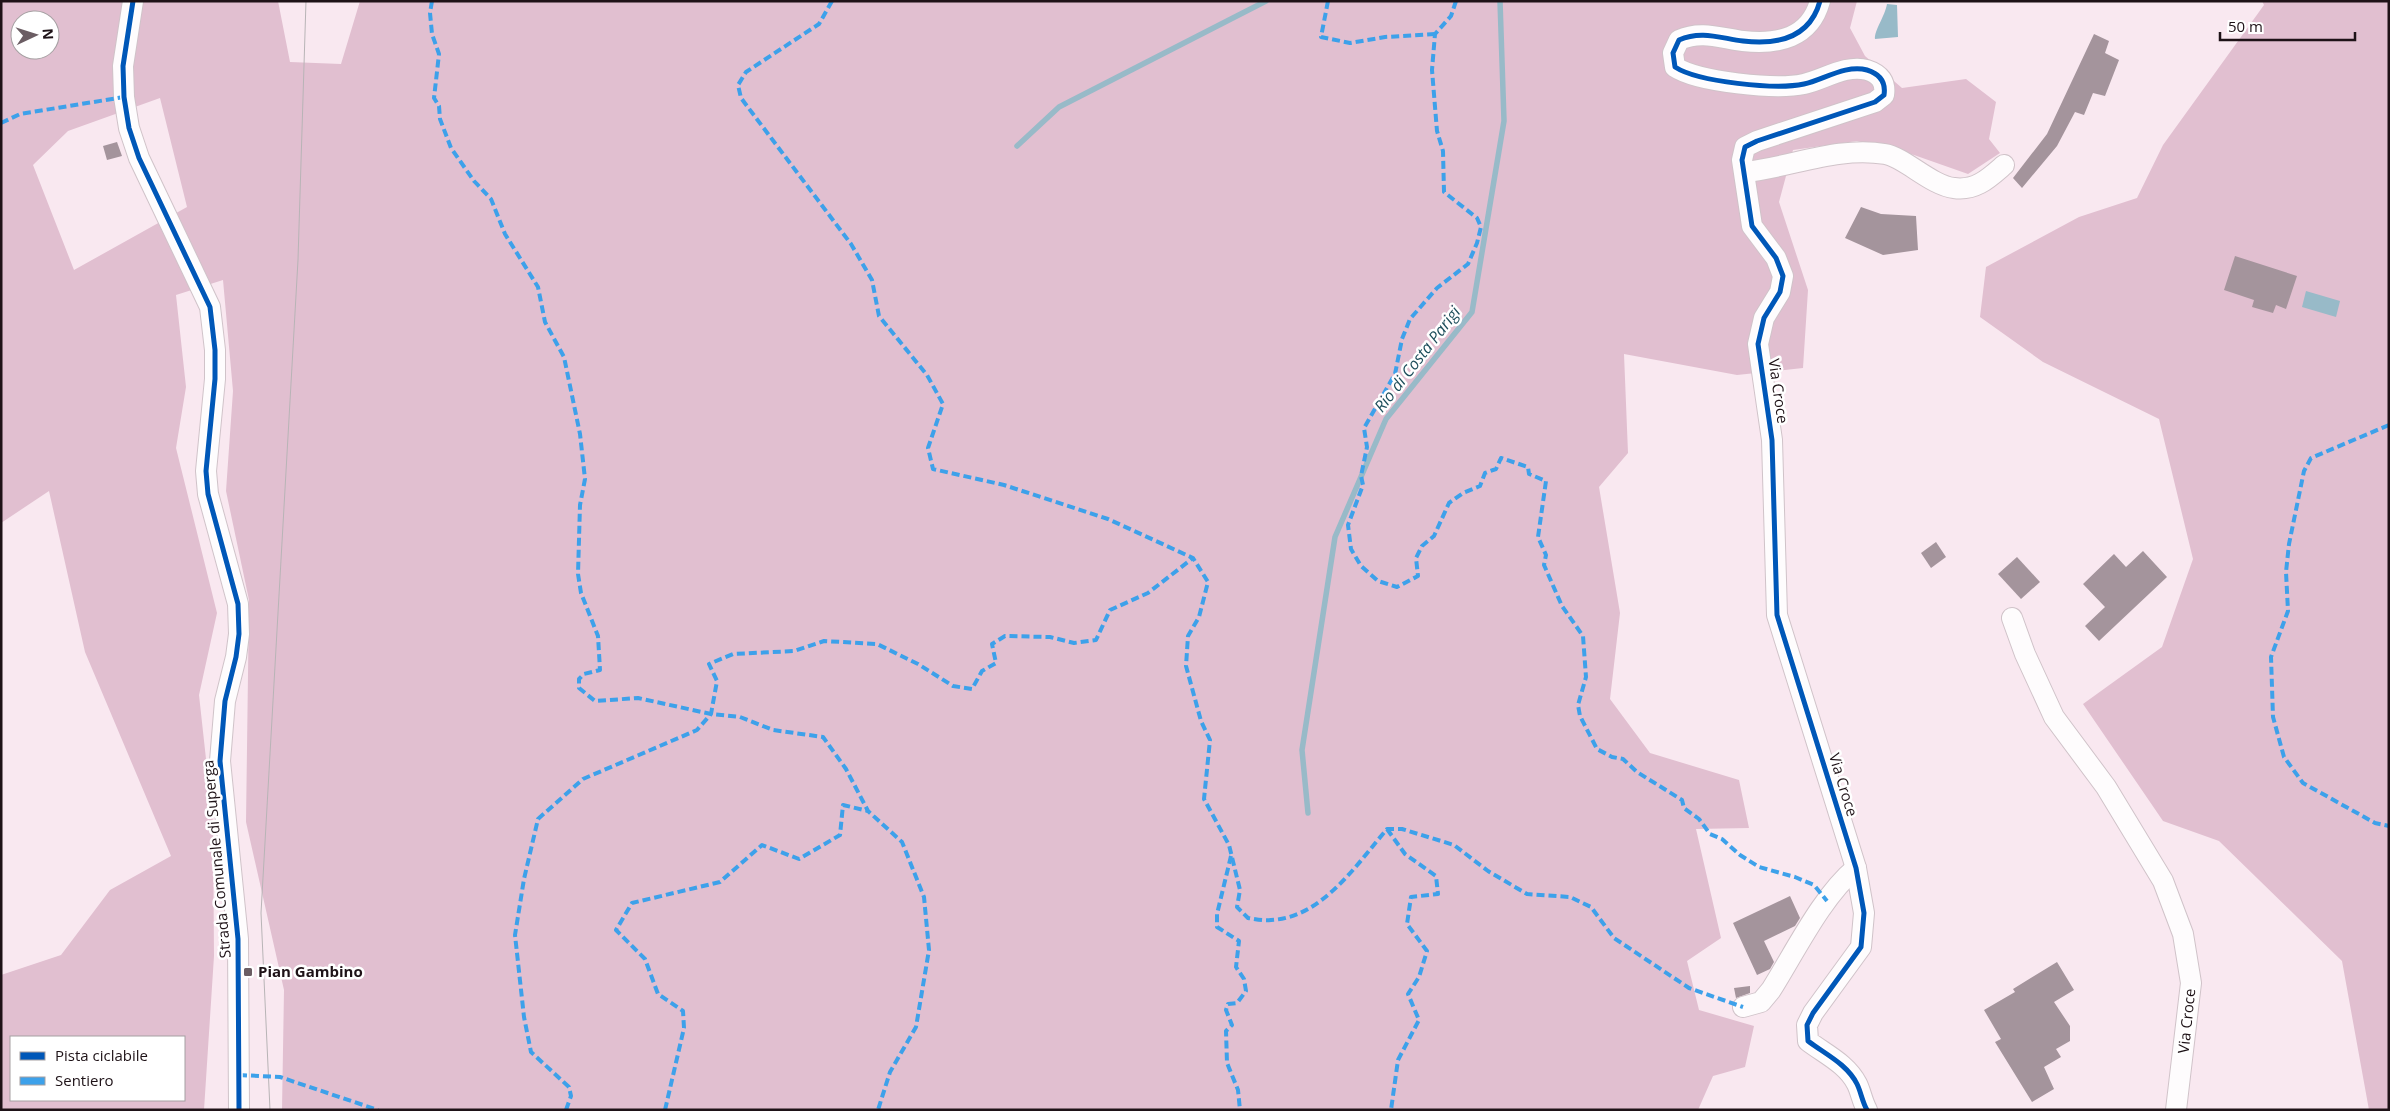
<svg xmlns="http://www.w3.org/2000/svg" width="2390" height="1111" viewBox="0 0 2390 1111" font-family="'Open Sans',sans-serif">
	<rect width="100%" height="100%" fill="#f9e8f0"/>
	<g fill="#e1bfd0" fill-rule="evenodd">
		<path d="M 1,1 L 278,1 L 290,62 L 341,64 L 360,1 L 1857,1 L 1850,28 L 1865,56 L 1902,88 L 1966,79 L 1996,102 L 1989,139 L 2000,153 L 1968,174 L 1914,155 L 1857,141 L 1793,150 L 1779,202 L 1808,290 L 1803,368 L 1737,375 L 1624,354 L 1628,453 L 1599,487 L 1620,613 L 1610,699 L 1650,753 L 1739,780 L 1749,828 L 1696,829 L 1721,938 L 1687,961 L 1699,1010 L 1754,1026 L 1745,1067 L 1713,1076 L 1698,1110 L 282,1110 L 284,990 L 246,822 L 249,600 L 226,491 L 233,391 L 223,280 L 176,295 L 186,387 L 176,448 L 217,613 L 199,695 L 213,823 L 214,956 L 204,1110 L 1,1110 L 1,975 L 61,955 L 110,890 L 171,856 L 85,652 L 49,491 L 1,523 ZM 20,20 L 50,20 L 50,50 L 20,50 ZM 160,98 L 187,207 L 74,270 L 33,165 L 68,131 ZM 11,1037 L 184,1037 L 184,1100 L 11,1100 Z"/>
		<path d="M 2262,1 L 2389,1 L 2389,1110 L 2369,1110 L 2342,961 L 2219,841 L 2163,821 L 2083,704 L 2162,647 L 2193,559 L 2159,419 L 2043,362 L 1980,317 L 1986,267 L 2079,217 L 2137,198 L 2163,145 L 2264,5 Z"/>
	</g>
	<g fill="#98bac8">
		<path d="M 1887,4 L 1897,5 L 1898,37 L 1875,39 C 1874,31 1885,16 1887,4 Z"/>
		<path d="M 2306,291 L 2340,301 L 2336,317 L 2302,307 Z"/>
	</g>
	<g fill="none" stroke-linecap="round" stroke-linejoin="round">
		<g stroke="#98bac8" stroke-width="5.5">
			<path d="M 1017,146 L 1059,107 L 1266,1"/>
			<path d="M 1308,813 L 1302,750 L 1335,537 L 1386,419 L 1472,312 L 1504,121 L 1500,1"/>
		</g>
	</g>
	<g fill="#a4949c">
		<path d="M 2094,34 L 2109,41 L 2105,53 L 2119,60 L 2105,96 L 2093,93 L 2084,115 L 2075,112 L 2057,146 L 2022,188 L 2013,178 L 2047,134 Z"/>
		<path d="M 117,142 L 122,156 L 107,160 L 103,146 Z"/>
		<path d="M 1861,207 L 1881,214 L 1916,216 L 1918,250 L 1883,255 L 1845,238 Z"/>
		<path d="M 2235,256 L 2297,276 L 2286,309 L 2276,305 L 2273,313 L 2252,307 L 2254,300 L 2224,290 Z"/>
		<path d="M 1936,542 L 1946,557 L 1931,568 L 1921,553 Z"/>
		<path d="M 2143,551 L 2167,577 L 2099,641 L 2085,626 L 2105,607 L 2083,584 L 2114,554 L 2126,567 Z"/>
		<path d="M 2017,557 L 2040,582 L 2021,599 L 1998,574 Z"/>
		<path d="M 1790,896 L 1800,918 L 1795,926 L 1764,941 L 1774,962 L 1770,969 L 1757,975 L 1733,923 Z"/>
		<path d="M 2057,962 L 2074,990 L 2054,1002 L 2070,1026 L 2070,1041 L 2056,1049 L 2061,1057 L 2044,1067 L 2054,1089 L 2032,1102 L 1995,1042 L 2001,1039 L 1984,1010 L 2015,992 L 2013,989 Z"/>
		<path d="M 1750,986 L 1750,993 L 1736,998 L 1734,988 Z"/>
	</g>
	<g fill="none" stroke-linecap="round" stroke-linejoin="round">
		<g stroke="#d0c3c9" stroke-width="22">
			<g id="minor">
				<path d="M 133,1 L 123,66 L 124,97 L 129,128 L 139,158 L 210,307 L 215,350 L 215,379 L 206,471 L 208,494 L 238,604 L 239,634 L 236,657 L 225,701 L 220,761 L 238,939 L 239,1110"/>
				<path d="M 1820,1 C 1810,38 1778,45 1743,41 C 1720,38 1701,30 1679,40 L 1673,53 L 1675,67 C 1698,82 1776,90 1804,84 C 1823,80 1846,64 1867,70 C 1880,74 1886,82 1884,95 L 1875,102 L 1757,141 L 1745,147 L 1742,160 L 1752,226 L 1776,258 L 1783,276 L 1780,292 L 1764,318 L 1758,344 L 1772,440 L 1777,615 L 1856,868 L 1864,913 L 1861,947 L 1813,1013 L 1807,1025 L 1808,1041 C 1825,1054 1847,1064 1857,1084 C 1861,1092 1862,1101 1867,1110"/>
				<path d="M 1745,172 C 1792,167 1838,146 1885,154 C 1904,157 1932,186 1954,188 C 1976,191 1989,178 2004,165"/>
				<path d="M 2012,618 L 2025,654 L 2054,717 L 2106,787 L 2163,881 L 2183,934 L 2191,983 L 2176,1110"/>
				<path d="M 1743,1007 L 1761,1002 L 1771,990 C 1795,952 1822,896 1856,868"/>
			</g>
		</g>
		<use href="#minor" stroke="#fefcfd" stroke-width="20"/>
		<path stroke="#b8b4b6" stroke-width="1" d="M 270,1110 L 261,913 L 298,260 L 306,1"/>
		<g stroke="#3da1ea" stroke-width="4" stroke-dasharray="8 4" stroke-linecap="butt">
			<path d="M 432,1 L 430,13 L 432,34 L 439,54 L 434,98 L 439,106 L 440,119 L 451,148 L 474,181 L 491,199 L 505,234 L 538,287 L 545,322 L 564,357 L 580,434 L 585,479 L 580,505 L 578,574 L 581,593 L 598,636 L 600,670 L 584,674 L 579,679 L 579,688 L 595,701 L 638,698 L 711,714 L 740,717 L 773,730 L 823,737 L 846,769 L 868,811 L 902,842 L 924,897 L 929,950 L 916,1027 L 890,1072 L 878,1110"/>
			<path d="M 832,1 L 819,24 L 746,72 L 738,85 L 741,98 L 851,244 L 872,280 L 879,316 L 927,375 L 943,404 L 928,448 L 933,469 L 1004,485 L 1108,519 L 1193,558 L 1208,582 L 1199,617 L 1188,636 L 1186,666 L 1201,721 L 1210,740 L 1204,799 L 1229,845 L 1240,890 L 1237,907 L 1248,918 C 1255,919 1263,921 1271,920 C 1322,918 1357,864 1387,829 L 1402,829 L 1454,845 L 1488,871 L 1527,894 L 1570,897 L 1591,907 L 1614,938 L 1689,988 L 1743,1007"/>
			<path d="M 1328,1 L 1321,37 L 1350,43 L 1385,37 L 1435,34"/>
			<path d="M 1456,1 L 1451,16 L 1435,34 L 1432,70 L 1437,131 L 1443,151 L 1444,192 L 1477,218 L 1481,227 L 1477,243 L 1468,264 L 1437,288 L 1410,319 L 1402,339 L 1395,374 L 1364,428 L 1367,447 L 1361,476 L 1363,485 L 1348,525 L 1351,549 L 1361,566 L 1378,581 L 1397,587 L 1418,576 L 1416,558 L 1422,546 L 1434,536 L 1449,503 L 1463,493 L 1480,486 L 1485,473 L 1496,469 L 1501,458 L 1528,467 L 1529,474 L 1546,481 L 1538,537 L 1546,555 L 1544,565 L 1562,606 L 1583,636 L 1586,677 L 1578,705 L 1580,716 L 1597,749 L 1612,757 L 1623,759 L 1637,772 L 1682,800 L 1684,808 L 1699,819 L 1710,834 L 1722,839 L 1740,855 L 1759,867 L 1795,877 L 1814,885 L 1827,901"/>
			<path d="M 1,123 L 20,114 L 124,97"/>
			<path d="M 2389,425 L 2311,458 L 2304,471 L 2289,544 L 2286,572 L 2288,611 L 2271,657 L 2273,717 L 2284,757 L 2303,783 L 2375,823 L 2389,826"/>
			<path d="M 1387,829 L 1405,854 L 1436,876 L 1438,894 L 1411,897 L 1407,924 L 1427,951 L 1419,977 L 1408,994 L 1419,1020 L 1398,1060 L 1391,1110"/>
			<path d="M 1231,856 L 1217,914 L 1217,927 L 1239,941 L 1236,967 L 1244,979 L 1246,991 L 1237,1003 L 1228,1004 L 1226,1010 L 1232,1025 L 1226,1031 L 1227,1063 L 1238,1090 L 1240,1110"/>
			<path d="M 239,1075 L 280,1077 L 378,1110"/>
			<path d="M 566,1110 L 571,1096 L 569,1087 L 531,1052 L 524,1017 L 515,935 L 524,879 L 538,819 L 583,779 L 697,730 L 711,714 L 717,681 L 709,664 L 733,654 L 794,651 L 824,641 L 877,644 L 918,664 L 953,686 L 972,689 L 982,671 L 996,663 L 992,644 L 1005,636 L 1050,637 L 1074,643 L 1096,640 L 1110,610 L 1148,593 L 1193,558"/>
			<path d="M 665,1110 L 684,1028 L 683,1011 L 658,994 L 645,959 L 616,930 L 632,903 L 720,882 L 762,845 L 799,859 L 840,835 L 843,805 L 868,811"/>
		</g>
		<g stroke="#fff" stroke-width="8">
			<g id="cycleway">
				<path d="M 133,1 L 123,66 L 124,97 L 129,128 L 139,158 L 210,307 L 215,350 L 215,379 L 206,471 L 208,494 L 238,604 L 239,634 L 236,657 L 225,701 L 220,761 L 238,939 L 239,1110"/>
				<path d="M 1820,1 C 1810,38 1778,45 1743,41 C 1720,38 1701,30 1679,40 L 1673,53 L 1675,67 C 1698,82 1776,90 1804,84 C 1823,80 1846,64 1867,70 C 1880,74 1886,82 1884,95 L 1875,102 L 1757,141 L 1745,147 L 1742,160 L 1752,226 L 1776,258 L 1783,276 L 1780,292 L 1764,318 L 1758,344 L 1772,440 L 1777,615 L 1856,868 L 1864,913 L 1861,947 L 1813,1013 L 1807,1025 L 1808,1041 C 1825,1054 1847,1064 1857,1084 C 1861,1092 1862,1101 1867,1110"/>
			</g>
		</g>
		<use href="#cycleway" stroke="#0057b8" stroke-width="5"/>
	</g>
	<rect fill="#6b5d63" stroke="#fff" stroke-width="2" x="243" y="967" width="10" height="10" rx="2.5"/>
	<g text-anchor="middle" stroke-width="5" stroke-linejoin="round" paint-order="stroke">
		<g font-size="15" fill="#1e1217" stroke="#fff">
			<text transform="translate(1778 391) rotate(82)" y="5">Via Croce</text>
			<text transform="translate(1843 785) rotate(73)" y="5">Via Croce</text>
			<text transform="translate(217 859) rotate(-95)" y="5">Strada Comunale di Superga</text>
			<text transform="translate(2187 1021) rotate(-84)" y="5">Via Croce</text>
		</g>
		<g font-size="15" font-weight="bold" fill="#1e1217" stroke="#fff" text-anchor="start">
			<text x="258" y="977">Pian Gambino</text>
		</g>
		<g font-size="16" font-style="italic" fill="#1d4e5b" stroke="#fff">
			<text transform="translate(1417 359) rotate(-52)" y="6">Rio di Costa Parigi</text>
		</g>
	</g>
	<rect width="2390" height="1111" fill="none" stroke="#1e1217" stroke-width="5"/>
	<rect x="10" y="1036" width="175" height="65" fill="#ffffff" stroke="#a5a0a2"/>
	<rect x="20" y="1052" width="25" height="8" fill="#0057b8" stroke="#a5a0a2"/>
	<text x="55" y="1061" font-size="15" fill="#1e1217">Pista ciclabile</text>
	<rect x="20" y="1077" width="25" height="8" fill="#3da1ea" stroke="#a5a0a2"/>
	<text x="55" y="1086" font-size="15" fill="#1e1217">Sentiero</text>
	<g transform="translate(35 35) rotate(86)"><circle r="24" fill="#ffffff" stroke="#a5a0a2"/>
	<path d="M0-4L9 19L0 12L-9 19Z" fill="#6b5d63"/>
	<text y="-8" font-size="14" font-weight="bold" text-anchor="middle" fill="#1e1217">N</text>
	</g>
	<path d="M2220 32v8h135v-8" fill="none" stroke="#1e1217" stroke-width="2.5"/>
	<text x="2228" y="32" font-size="15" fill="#1e1217" stroke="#ffffff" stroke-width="4" paint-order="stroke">50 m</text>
</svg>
